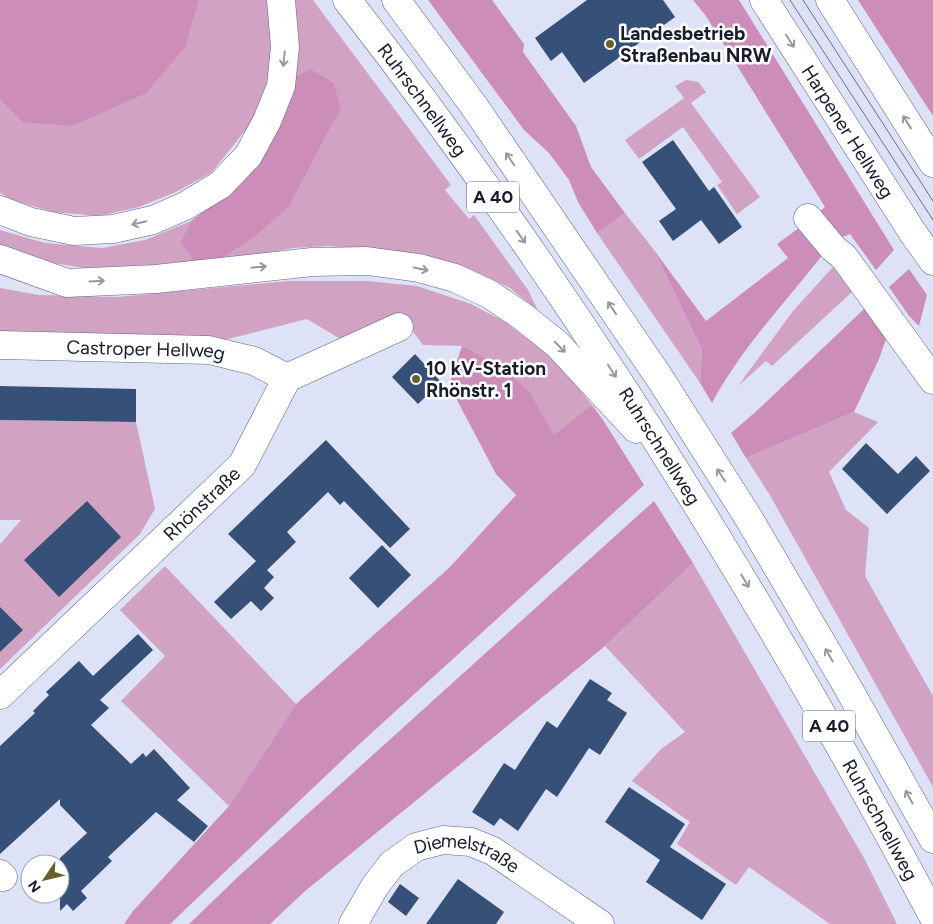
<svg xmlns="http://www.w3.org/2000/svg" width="933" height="924" viewBox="0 0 933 924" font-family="Figtree,sans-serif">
	<rect width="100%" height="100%" fill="#dee2f7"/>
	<g fill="#d2a2c3">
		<path d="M 199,0 L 269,0 L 274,45 L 269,86 L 256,117 L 212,172 L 176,192 L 139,207 L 99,216 L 53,212 L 12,200 L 0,193 L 0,100 L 22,122 L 186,46 Z"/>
		<path d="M 290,0 L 313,0 L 451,185 L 445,190 L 469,219 L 474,215 L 528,290 L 538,311 L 510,288 L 474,271 L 424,256 L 329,246 L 293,248 L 215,263 L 252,239 L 325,137 L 341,111 L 294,78 Z"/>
		<path d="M 686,80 L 698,82 L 706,92 L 691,103 L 760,197 L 737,214 L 717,185 L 722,182 L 683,127 L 639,159 L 625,140 L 684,98 L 675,86 Z"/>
		<path d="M 625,213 L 654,250 L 702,350 L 700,383 L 597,233 Z"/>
		<path d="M 191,221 L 180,242 L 196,264 L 90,269 L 29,259 L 0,247 L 0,230 L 45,243 L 102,248 L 145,240 Z"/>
		<path d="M 833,267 L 852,292 L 772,366 L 766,361 L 738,386 L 793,311 Z"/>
		<path d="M 288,281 L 368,281 L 417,286 L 471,304 L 505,322 L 550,356 L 572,380 L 592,405 L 554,436 L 530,392 L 462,346 L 423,345 L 402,317 L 352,346 L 307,319 L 224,340 L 0,336 L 0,288 L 39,295 L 117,297 Z"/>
		<path d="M 854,412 L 878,422 L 829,472 L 846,510 L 869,528 L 865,576 L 933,696 L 933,787 L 771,497 L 746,458 Z"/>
		<path d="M 0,420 L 136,422 L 155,509 L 140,534 L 0,669 L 0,544 L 21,520 L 0,520 Z"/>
		<path d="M 693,563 L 864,858 L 897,924 L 830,924 L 749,867 L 736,885 L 677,844 L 690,822 L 632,781 L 661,749 L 685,732 L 605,646 Z"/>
		<path d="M 165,566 L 296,704 L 229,806 L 121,701 L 165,656 L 120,610 Z"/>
	</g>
	<g fill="#cc8db8">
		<path d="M 0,0 L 199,0 L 186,46 L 146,93 L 72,126 L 22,122 L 0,100 Z"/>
		<path d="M 428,0 L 492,0 L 524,44 L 523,52 L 576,126 L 591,167 L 625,213 L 597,233 L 578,202 L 569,180 L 549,153 L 524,130 Z"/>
		<path d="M 693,0 L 739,0 L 894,250 L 876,270 L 850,234 L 836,240 L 818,213 L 825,207 L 706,16 Z"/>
		<path d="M 858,0 L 933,0 L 933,116 Z"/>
		<path d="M 310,69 L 334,83 L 341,111 L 325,137 L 289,206 L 252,239 L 215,263 L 196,264 L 180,242 L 191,221 L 226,195 L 294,78 Z"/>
		<path d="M 803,225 L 824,253 C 786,302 741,348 712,403 L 700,383 L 702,350 L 654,250 L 706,321 L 788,258 L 777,244 Z"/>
		<path d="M 909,269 L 927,295 L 919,326 L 909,316 L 889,287 Z"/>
		<path d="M 864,309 L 886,339 L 879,359 L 854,412 L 746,458 L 731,433 L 760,408 Z"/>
		<path d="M 462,346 L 503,368 L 530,392 L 554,435 L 592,405 L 603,420 L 644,485 L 354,749 L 170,924 L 124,924 L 133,911 L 229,806 L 296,704 L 449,568 L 516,495 L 496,474 L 449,385 Z"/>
		<path d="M 654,501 L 693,563 L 605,646 L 304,892 L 270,924 L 189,924 L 241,874 Z"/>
	</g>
	<g fill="#365077">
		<path d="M 587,0 L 663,0 L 675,17 L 584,83 L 562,52 L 551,61 L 535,38 Z"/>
		<path d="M 673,140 L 709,191 L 714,187 L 742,227 L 719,244 L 701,220 L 673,241 L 659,221 L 676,209 L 642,162 Z"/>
		<path d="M 415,354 L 441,382 L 418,404 L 392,377 Z"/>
		<path d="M 0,386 L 136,389 L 136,422 L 0,420 Z"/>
		<path d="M 326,440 L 410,529 L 390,548 L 344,501 L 340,505 L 328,492 L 287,532 L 296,542 L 267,570 L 274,577 L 264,588 L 274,598 L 261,611 L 251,601 L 231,619 L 214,602 L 256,561 L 228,534 Z"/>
		<path d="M 866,443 L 898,474 L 916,456 L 930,471 L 887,514 L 842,469 Z"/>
		<path d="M 87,501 L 121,537 L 59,597 L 24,560 Z"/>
		<path d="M 382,545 L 411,575 L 378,608 L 349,578 Z"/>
		<path d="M 0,607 L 23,630 L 0,652 Z"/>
		<path d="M 138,634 L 153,650 L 100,700 L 109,708 L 91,725 L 131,764 L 143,753 L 146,757 L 154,749 L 190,788 L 177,800 L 208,826 L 194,842 L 156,812 L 108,857 L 112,861 L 81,891 L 87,898 L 73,911 L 67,904 L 60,911 L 60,858 L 87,833 L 60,805 L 60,799 L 0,854 L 0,746 L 35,713 L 33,711 L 49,695 L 46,692 L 79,661 L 93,676 Z"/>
		<path d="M 590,679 L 612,693 L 607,700 L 627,713 L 600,755 L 589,748 L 557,797 L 546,789 L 518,831 L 500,818 L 494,826 L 472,812 L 504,763 L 515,770 L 547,721 L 557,728 Z"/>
		<path d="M 629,787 L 685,824 L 670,847 L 726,884 L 702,920 L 646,882 L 660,860 L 605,822 Z"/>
		<path d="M 458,879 L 504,912 L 496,924 L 426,924 Z"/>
		<path d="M 400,884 L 419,898 L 406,916 L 388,902 Z"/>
	</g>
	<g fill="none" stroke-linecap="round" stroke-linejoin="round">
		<g stroke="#5b608e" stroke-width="29">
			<g id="minor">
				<path d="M 808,218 L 833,248 L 844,257 L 933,380"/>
				<path id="s1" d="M 0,345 L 209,350 L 254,361 L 287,378"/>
				<path id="s2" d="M 0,695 L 242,465 L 287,378 L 399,327"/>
				<path d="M 0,874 L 3,877"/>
				<path id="s3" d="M 353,924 L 375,886 L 392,864 L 416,847 L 443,840 L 471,842 L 493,851 L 600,924"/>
			</g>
		</g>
		<g stroke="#5b608e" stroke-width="29">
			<g id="secondary">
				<path id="s4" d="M 764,0 L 913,233 L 933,261"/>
				<path d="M 830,0 L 933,163"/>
			</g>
		</g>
		<g stroke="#5b608e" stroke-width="29">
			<g id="motorway">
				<path id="s5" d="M 347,0 C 571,287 762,595 933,916"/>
				<path d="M 396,0 L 474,106 L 659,377 L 748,517 L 847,686 L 933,839"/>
				<path d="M 0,210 L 31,222 L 74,231 L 113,229 L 153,220 L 185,206 L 220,185 L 248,156 L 267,121 L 281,86 L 285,47 L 281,0"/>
				<path d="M 0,259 L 67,283 L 156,279 L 312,262 L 367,261 L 419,268 L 455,278 L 489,294 L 522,316 L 557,344 L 636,429"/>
			</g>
		</g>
		<use href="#minor" stroke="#fff" stroke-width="28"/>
		<use href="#secondary" stroke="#fff" stroke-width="28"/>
		<use href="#motorway" stroke="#fff" stroke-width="28"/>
		<g stroke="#6b6e82" stroke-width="1">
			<path d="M 790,0 L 933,220"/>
			<path d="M 803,0 L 933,201"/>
		</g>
	</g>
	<defs><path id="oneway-shaft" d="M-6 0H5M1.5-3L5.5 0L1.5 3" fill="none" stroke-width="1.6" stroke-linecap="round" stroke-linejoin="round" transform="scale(1.25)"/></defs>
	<g stroke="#9898a1">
		<use href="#oneway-shaft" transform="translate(790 41) rotate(57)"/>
		<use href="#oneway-shaft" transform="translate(284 59) rotate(96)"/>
		<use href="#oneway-shaft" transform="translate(907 122) rotate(-122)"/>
		<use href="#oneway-shaft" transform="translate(510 159) rotate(-124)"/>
		<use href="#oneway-shaft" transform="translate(139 223) rotate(167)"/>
		<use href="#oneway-shaft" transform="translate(521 237) rotate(55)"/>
		<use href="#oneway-shaft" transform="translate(259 267) rotate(-6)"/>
		<use href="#oneway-shaft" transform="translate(421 269) rotate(12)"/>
		<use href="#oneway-shaft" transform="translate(97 281) rotate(-3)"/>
		<use href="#oneway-shaft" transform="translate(612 308) rotate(-124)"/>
		<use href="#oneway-shaft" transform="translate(560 347) rotate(45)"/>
		<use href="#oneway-shaft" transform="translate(612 371) rotate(57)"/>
		<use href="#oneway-shaft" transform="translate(721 475) rotate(-123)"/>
		<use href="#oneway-shaft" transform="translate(745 581) rotate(59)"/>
		<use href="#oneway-shaft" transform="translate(829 655) rotate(-120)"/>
		<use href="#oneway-shaft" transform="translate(909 797) rotate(-119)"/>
	</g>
	<g fill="#6a602d" stroke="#fff" stroke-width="2">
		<circle cx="610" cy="44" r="5"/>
		<circle cx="416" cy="379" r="5"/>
	</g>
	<g text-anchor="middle" stroke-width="5" stroke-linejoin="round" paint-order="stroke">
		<g fill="#fff" stroke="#5e5f6d" stroke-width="1">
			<rect x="467" y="181.5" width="52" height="31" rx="4"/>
			<rect x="803" y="710.5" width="52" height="31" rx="4"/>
		</g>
		<g font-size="18" font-weight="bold" fill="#191b2e">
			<text x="493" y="203">A 40</text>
			<text x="829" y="732">A 40</text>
		</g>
		<g font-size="19" font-weight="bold" fill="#191b2e" stroke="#fff" text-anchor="start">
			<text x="620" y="40">Landesbetrieb<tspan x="620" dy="22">Straßenbau NRW</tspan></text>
			<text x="426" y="375">10 kV-Station<tspan x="426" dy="22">Rhönstr. 1</tspan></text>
		</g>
		<g font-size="19" fill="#191b2e" stroke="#fff">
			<text dy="7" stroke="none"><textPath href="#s5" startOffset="125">Ruhrschnellweg</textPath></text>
			<text dy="7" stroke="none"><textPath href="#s4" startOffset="156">Harpener Hellweg</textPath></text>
			<text dy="7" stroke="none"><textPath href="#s1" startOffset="146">Castroper Hellweg</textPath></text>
			<text dy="7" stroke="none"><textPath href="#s5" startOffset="545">Ruhrschnellweg</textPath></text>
			<text dy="7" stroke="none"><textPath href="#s2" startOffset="278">Rhönstraße</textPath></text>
			<text dy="7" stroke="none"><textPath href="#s5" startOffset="979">Ruhrschnellweg</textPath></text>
			<text dy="7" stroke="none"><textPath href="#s3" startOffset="155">Diemelstraße</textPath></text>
		</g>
	</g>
	<g transform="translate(45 879) rotate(235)"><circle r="24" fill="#ffffff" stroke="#a3a4ab"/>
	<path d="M0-4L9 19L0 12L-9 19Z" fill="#6a602d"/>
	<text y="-8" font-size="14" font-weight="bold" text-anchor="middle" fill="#191b2e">N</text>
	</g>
</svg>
